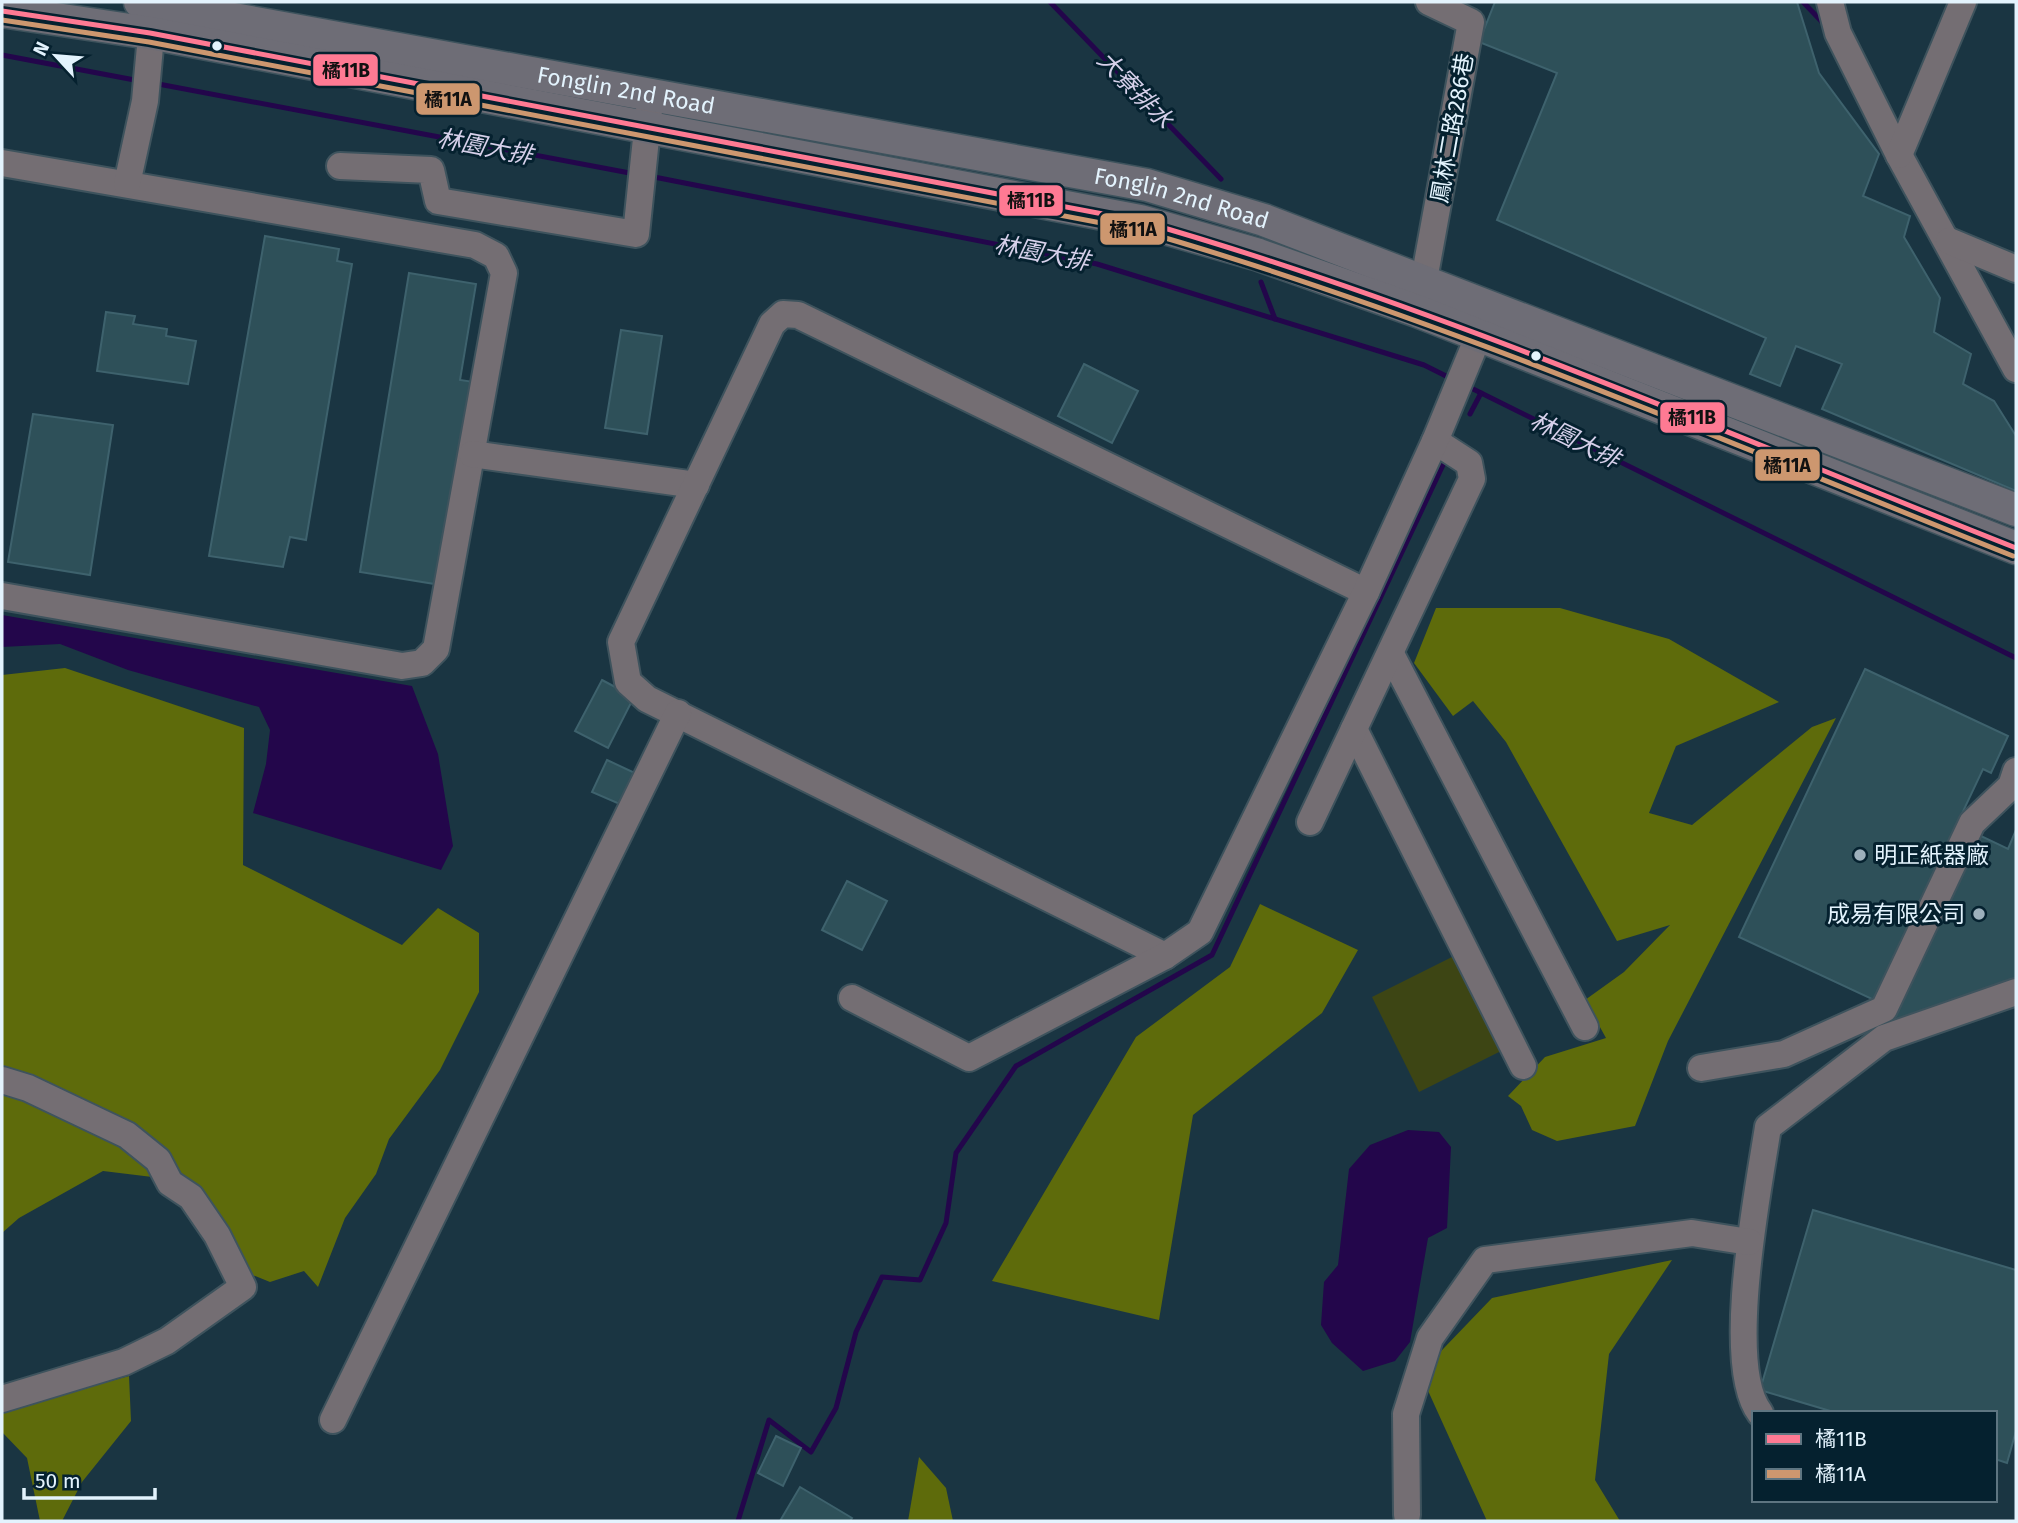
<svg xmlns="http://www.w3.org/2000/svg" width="2018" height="1523" viewBox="0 0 2018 1523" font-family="'Fira Sans','Noto Sans TC',sans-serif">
	<rect width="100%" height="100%" fill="#1a3542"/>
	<path fill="#3d4514" d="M 1456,955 L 1503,1050 L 1419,1092 L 1372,997 Z"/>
	<g fill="#5e6b0b">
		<path d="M 1436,608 L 1560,608 L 1669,639 L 1779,702 L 1676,746 L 1649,813 L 1692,825 L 1812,727 L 1836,718 L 1668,1041 L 1635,1126 L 1557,1141 L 1532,1130 L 1521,1106 L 1508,1096 L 1545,1057 L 1606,1038 L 1585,1000 L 1624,972 L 1670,925 L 1617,941 L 1506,742 L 1473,701 L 1453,716 L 1414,663 Z"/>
		<path d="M 65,668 L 244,728 L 243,865 L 402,945 L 438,908 L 479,933 L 479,992 L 440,1070 L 389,1139 L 376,1174 L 345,1218 L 318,1287 L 304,1271 L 270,1282 L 250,1274 L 177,1180 L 103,1171 L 19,1218 L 2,1233 L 2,675 Z"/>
		<path d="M 1260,904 L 1358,950 L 1322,1013 L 1193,1115 L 1159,1320 L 992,1281 L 1136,1037 L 1230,967 Z"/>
		<path d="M 1672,1260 L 1609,1354 L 1595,1480 L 1620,1521 L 1487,1521 L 1420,1373 L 1492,1298 Z"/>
		<path d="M 129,1376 L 131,1421 L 82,1482 L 62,1521 L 40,1521 L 27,1458 L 2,1432 L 2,1410 Z"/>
		<path d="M 919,1457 L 946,1488 L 953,1521 L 908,1521 Z"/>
	</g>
	<g fill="#23064b">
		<path d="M 2,615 L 412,686 L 438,754 L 453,846 L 441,870 L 253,813 L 266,764 L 270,730 L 259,707 L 128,670 L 60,644 L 2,647 Z"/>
		<path d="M 1408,1130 L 1439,1132 L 1451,1147 L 1447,1228 L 1428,1238 L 1410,1342 L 1395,1361 L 1363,1371 L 1332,1343 L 1321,1325 L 1324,1282 L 1338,1265 L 1349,1169 L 1370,1145 Z"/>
	</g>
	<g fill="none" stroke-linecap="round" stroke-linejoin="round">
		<g stroke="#23064b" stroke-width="5">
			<path d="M 1050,2 L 1221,179"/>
			<path d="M 1803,2 L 1825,25"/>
			<path d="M 2,55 L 140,81"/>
			<path d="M 153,83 L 635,174"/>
			<path d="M 649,176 L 1097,264 L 1424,365 L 1452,379"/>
			<path d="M 1261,282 L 1275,319"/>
			<path d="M 1467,386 L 2016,658"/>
			<path d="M 1470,414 L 1481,393"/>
			<path d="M 738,1521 L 769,1420 L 811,1452 L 836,1408 L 856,1332 L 882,1277 L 920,1280 L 946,1223 L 956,1153 L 1016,1066 L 1212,955 L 1443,465"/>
		</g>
	</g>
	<g fill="#2e5059" stroke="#3e626d" stroke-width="2">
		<path d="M 1495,2 L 1797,2 L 1819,73 L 1879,154 L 1863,196 L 1910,216 L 1904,237 L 1940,298 L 1934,332 L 1971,354 L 1963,384 L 1994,401 L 2016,436 L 2016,491 L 1822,409 L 1842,364 L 1796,346 L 1780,386 L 1750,374 L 1766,338 L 1497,220 L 1557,73 L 1479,42 Z"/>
		<path d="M 265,236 L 339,249 L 337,261 L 352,264 L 306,540 L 290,537 L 283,567 L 209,556 Z"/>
		<path d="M 409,273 L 476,284 L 460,380 L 474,382 L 441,585 L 360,572 Z"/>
		<path d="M 106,312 L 135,316 L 133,324 L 167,329 L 166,336 L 196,341 L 188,384 L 97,371 Z"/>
		<path d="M 621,330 L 662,336 L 647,434 L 605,428 Z"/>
		<path d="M 1084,364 L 1138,391 L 1112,443 L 1058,416 Z"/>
		<path d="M 33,414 L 113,425 L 90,575 L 8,562 Z"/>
		<path d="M 1865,669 L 2008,736 L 1991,773 L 1983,769 L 1874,1000 L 1739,937 Z"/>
		<path d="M 602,680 L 634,697 L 608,748 L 575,731 Z"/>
		<path d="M 607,760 L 637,774 L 622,805 L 592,792 Z"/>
		<path d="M 2016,830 L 2016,980 L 1892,1024 L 1977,834 L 2008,849 Z"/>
		<path d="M 847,881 L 887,901 L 862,950 L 822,930 Z"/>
		<path d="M 1813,1210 L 2016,1270 L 2016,1431 L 2007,1463 L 1995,1459 L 1995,1413 L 1837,1413 L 1760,1390 Z"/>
		<path d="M 776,1436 L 801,1448 L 783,1486 L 758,1473 Z"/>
		<path d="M 800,1487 L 852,1518 L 850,1521 L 780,1521 Z"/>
	</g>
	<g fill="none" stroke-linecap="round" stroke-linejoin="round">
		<g stroke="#3e535d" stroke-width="30">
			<g id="minor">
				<path d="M 1830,2 L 1838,33 L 1899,155 L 2016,369"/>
				<path d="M 1899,155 L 1963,2"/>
				<path d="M 2,163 L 475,245 L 496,256 L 504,273 L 436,649 L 422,663 L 402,666 L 2,596"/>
				<path d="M 340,166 L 431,170 L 438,201 L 636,234 L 649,110"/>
				<path d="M 127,184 L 145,101 L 153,14"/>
				<path d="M 1949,241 L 2016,269"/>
				<path d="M 1424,280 L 1471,22 L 1429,2"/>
				<path d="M 472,454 L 696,485"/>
				<path d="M 1391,654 L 1585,1027"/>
				<path d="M 1354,729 L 1523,1066"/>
				<path d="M 1310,822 L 1472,479 L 1469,463 L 1435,441"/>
				<path d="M 1165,956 L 647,699 L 628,682 L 621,642 L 772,324 L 783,314 L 798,315 L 1366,592"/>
				<path d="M 852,998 L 969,1058 L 1165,956 L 1200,932 L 1366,592 L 1435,441 L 1486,318"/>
				<path d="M 1701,1068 L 1784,1054 L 1884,1009 L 1972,823 L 2011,786 L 2016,771"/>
				<path d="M 2,1080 L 28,1088 L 127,1135 L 158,1160 L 170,1183 L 191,1197 L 217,1235 L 243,1287 L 167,1341 L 124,1362 L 2,1399"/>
				<path d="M 1760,1413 C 1723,1365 1759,1186 1768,1127 L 1884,1038 L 2016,992"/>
				<path d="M 333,1420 L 678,713"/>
				<path d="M 1407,1515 L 1406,1414 L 1430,1338 L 1485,1260 L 1692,1233 L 1749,1242"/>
			</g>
		</g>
		<g stroke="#3e535d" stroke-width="35">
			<g id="major">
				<path id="s1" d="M 140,2 L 1147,185 L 1264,220 L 2016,510"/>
				<path d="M 2,11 L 150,33 L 1140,221 L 1259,255 L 1417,311 L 2016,548"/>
			</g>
		</g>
		<use href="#minor" stroke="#746e73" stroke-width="26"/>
		<use href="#major" stroke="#6e6d76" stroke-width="32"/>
		<g stroke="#05212f" stroke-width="10">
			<path id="bus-1" d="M 2,11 L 150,33 L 1140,221 C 1438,306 1727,434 2016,548"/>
		</g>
		<g stroke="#05212f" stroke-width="10">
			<path id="bus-2" d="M 2,20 L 149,42 L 1138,230 C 1435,315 1725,442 2013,556"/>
		</g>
		<use href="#bus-1" stroke="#fe7a93" stroke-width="5"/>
		<use href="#bus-2" stroke="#cd976f" stroke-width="5"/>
	</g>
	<g fill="#e3f3fd" stroke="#05212f" stroke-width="2.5">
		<circle cx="217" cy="46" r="6"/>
		<circle cx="1536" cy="356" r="6"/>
	</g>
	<g fill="#9db0bc" stroke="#05212f" stroke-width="2.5">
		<circle cx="1860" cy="855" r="7"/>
		<circle cx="1979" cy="914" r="7"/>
	</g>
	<g text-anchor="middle" stroke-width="6" stroke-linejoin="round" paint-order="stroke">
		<g font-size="23" fill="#e3f3fd" stroke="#05212f">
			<text dy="8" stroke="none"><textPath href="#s1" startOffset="494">Fonglin 2nd Road</textPath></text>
			<text transform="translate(1452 128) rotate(-80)" y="8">鳳林二路286巷</text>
			<text dy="8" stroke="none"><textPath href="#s1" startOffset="1060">Fonglin 2nd Road</textPath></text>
		</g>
		<g font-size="23" fill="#e3f3fd" stroke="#05212f" text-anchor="start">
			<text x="1874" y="863">明正紙器廠</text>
			<text x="1965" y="922" text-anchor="end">成易有限公司</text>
		</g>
		<g font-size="24" font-style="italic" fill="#d6d0ea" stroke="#05212f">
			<text transform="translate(1135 90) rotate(46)" y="8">大寮排水</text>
			<text transform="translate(485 147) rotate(11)" y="8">林園大排</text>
			<text transform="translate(1042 253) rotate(11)" y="8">林園大排</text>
			<text transform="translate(1575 440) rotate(26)" y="8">林園大排</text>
		</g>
	</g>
	<g stroke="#05212f" stroke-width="2.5">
		<rect x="312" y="53" width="67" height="34" rx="7" fill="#fe7a93"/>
		<rect x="415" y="82" width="66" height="34" rx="7" fill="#cd976f"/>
		<rect x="998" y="184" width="66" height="33" rx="7" fill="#fe7a93"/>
		<rect x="1099" y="212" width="67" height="34" rx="7" fill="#cd976f"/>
		<rect x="1659" y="401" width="67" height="33" rx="7" fill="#fe7a93"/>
		<rect x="1754" y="448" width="67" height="34" rx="7" fill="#cd976f"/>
	</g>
	<g font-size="19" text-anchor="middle" font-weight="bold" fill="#111">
		<text x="346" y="77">橘11B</text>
		<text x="448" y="106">橘11A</text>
		<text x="1031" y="207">橘11B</text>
		<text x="1133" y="236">橘11A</text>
		<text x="1692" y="424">橘11B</text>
		<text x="1787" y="472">橘11A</text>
	</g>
	<rect width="2018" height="1523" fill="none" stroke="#e3f3fd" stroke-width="7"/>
	<rect x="1752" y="1411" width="245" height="91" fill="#05212f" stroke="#5e7581" stroke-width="2"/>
	<rect x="1766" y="1434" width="35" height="10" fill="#fe7a93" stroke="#5e7581" stroke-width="2"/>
	<text x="1815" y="1446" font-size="21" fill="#e3f3fd">橘11B</text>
	<rect x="1766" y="1469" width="35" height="10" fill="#cd976f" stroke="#5e7581" stroke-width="2"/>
	<text x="1815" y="1481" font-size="21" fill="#e3f3fd">橘11A</text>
	<g transform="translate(56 56) rotate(296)" stroke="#05212f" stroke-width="5" paint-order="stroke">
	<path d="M0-5L12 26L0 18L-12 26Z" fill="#e3f3fd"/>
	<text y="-10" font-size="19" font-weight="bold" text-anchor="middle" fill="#e3f3fd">N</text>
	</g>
	<path d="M24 1488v10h131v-10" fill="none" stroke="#e3f3fd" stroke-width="3.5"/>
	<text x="35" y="1488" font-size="21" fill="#e3f3fd" stroke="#05212f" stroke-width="5" paint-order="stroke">50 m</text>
</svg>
